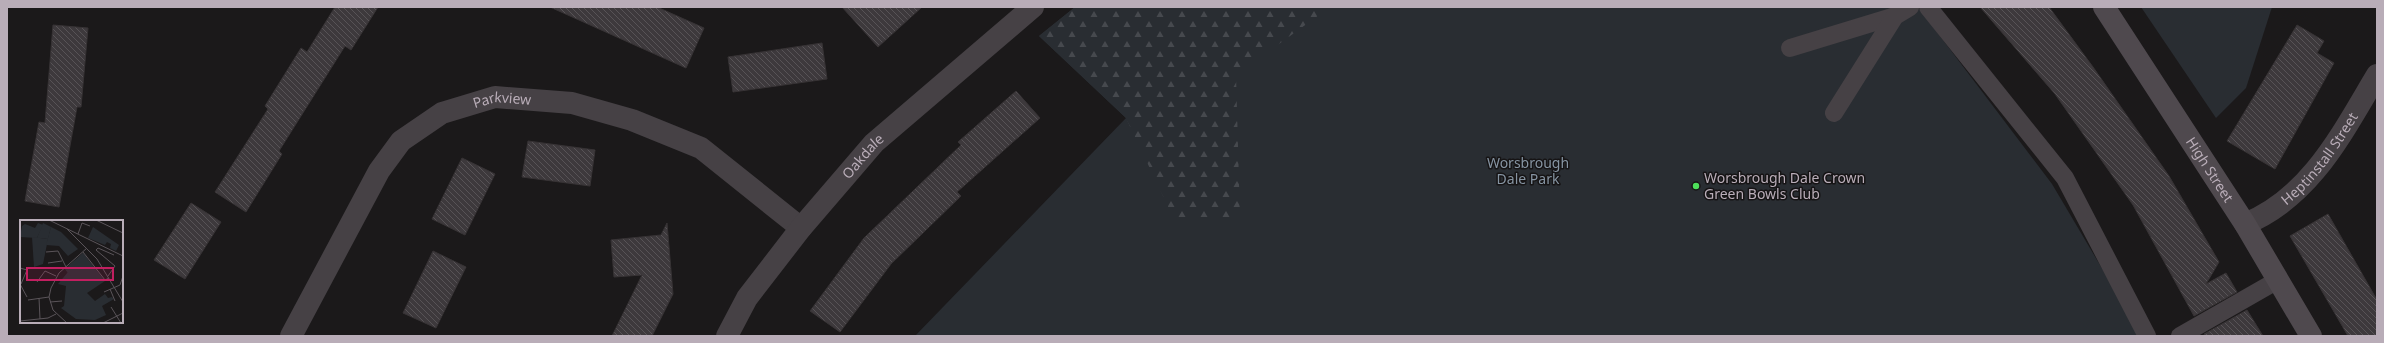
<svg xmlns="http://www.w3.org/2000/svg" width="2384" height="343" viewBox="0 0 2384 343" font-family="'Noto Sans',sans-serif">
	<defs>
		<pattern id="forest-firs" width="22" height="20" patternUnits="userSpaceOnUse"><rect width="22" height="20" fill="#292d32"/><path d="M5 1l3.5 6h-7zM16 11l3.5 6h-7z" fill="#46494e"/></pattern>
		<pattern id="building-back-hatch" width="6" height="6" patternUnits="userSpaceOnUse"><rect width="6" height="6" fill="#3d393c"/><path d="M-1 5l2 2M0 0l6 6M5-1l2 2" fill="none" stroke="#575356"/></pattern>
	</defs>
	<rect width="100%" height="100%" fill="#1b191a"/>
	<g fill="#292d32">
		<path d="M 1075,7 L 1918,7 L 2052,184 L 2142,336 L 915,336 L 1126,118 L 1039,36 Z"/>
		<path d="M 2141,7 L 2272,7 L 2246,88 L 2216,118 Z"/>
	</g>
	<path fill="url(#forest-firs)" d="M 1075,7 L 1330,7 L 1236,75 L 1240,219 L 1174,219 L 1126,118 L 1039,36 Z"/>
	<g fill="url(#building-back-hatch)" stroke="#373335">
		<path d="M 335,7 L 378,7 L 351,50 L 345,46 L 279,151 L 282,154 L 246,212 L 215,192 L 268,109 L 265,106 L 301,48 L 307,52 Z"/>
		<path d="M 550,7 L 657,7 L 704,28 L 686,68 Z"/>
		<path d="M 842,7 L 922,7 L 878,47 Z"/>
		<path d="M 1980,7 L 2049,7 L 2093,67 L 2169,176 L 2219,262 L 2206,284 L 2226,273 L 2237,292 L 2194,316 L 2133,205 L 2055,94 Z"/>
		<path d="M 53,25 L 88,28 L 81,107 L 77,107 L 59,207 L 25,201 L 39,122 L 45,123 Z"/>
		<path d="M 2297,25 L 2324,41 L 2317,53 L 2334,63 L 2275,169 L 2227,141 Z"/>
		<path d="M 822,43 L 827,79 L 733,92 L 728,57 Z"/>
		<path d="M 1016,91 L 1040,118 L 957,192 L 961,196 L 891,264 L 840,332 L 810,311 L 864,238 L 961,145 L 958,142 Z"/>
		<path d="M 528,141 L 595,150 L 590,186 L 522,177 Z"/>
		<path d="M 462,158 L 495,174 L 465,235 L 432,219 Z"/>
		<path d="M 191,203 L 221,222 L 185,279 L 154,260 Z"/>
		<path d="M 2328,214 L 2377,300 L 2377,336 L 2348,336 L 2290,236 Z"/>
		<path d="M 667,223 L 673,294 L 652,336 L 612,336 L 642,275 L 614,277 L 611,240 L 661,235 Z"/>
		<path d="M 433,251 L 466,267 L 436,328 L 403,313 Z"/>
		<path d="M 2247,310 L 2263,336 L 2205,336 L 2204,334 Z"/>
	</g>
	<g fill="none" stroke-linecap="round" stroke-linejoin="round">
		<g stroke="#464145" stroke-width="18">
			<path d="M 1928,7 L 2065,178 L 2147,336"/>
			<path d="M 1790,48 L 1895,16"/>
			<path d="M 1834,113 L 1895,16 L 1910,7"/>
			<path d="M 2180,336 L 2278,280"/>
		</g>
		<g stroke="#464145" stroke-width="22">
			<path id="s1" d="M 2245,224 C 2311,197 2342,133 2377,75"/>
			<path id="s2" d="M 291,336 L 379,171 L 401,141 L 442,113 L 495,97 L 572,103 L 632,120 L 701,148 L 801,228"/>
			<path id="s3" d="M 727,336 L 747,298 L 801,228 L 874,143 L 1033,7"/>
		</g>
		<path stroke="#4f494e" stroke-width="22" id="s4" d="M 2104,7 L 2245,224 L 2311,336"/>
	</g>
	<circle fill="#4ddf5a" stroke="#161415" stroke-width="1.5" cx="1696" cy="186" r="4"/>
	<g text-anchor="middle" stroke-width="3" stroke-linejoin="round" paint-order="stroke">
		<g font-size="14" fill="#b9adb8" stroke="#161415">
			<text dy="5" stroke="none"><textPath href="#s2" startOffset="336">Parkview</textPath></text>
			<text dy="5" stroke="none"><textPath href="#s3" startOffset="226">Oakdale</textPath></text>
			<text dy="5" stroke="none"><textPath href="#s1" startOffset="101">Heptinstall Street</textPath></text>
			<text dy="5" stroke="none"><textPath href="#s4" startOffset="194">High Street</textPath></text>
		</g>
		<g font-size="14" fill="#8694a2" stroke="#161415">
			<text x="1528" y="168">Worsbrough<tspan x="1528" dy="16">Dale Park</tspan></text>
		</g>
		<g font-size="14" fill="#b9adb8" stroke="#161415" text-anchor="start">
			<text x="1704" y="183">Worsbrough Dale Crown<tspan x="1704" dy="16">Green Bowls Club</tspan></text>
		</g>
	</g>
	<g transform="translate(20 220)">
		<rect width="103" height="103" fill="#1b191a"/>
		<path d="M 23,3 L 31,7 L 28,19 L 17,18 ZM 63,33 L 85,61 L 67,73 L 75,81 L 85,74 L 88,78 L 92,77 L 94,79 L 82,86 L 86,95 L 75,100 L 56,99 L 41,88 L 44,86 L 46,66 L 38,64 L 48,52 L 45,49 Z" fill="#292d32"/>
		<path d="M 18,3 L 23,5 L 17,18 L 0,17 L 2,6 L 5,4 L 15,8 ZM 73,7 L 99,25 L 96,31 L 90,28 L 91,24 L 87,22 L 85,25 L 68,18 ZM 63,33 L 67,37 L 50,56 L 45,49 Z" fill="#292d32"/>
		<path d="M 12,17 L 28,19 L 23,44 L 14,47 Z" fill="#292d32"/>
		<path d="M 31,7 L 41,12 L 58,29 L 48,36 L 39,26 L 26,25 Z" fill="#292d32"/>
		<path fill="none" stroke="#5a5459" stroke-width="1" d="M 29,0 L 103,36M 76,0 L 103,13M 47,9 L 77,39 L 103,82M 58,14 L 62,3 L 70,6M 26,32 L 38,31 L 46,47M 63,32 L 85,60 L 89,58M 28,43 L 42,41M 0,48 L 7,50 L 1,64M 88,56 L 95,46 L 76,30 L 78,28 L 94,35M 17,62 L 25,51 L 36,56M 0,64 L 7,77M 90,69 L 95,81M 84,72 L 100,65 L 103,56M 19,78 L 20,99M 8,80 L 29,77M 30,82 L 42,81M 91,87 L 101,103M 0,101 L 28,98 L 36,94M 47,103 L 33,90 L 29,77 L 31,68 L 39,53 L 67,28M 83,103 L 103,93"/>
		<path fill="#c21f60" fill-opacity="0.15" stroke="#c21f60" stroke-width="2" d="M 7,48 L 93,48 L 93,60 L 7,60 Z"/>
		<rect width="103" height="103" fill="none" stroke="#b9adb8" stroke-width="2"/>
	</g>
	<rect width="2384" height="343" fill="none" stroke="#b9adb8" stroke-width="16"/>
</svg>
